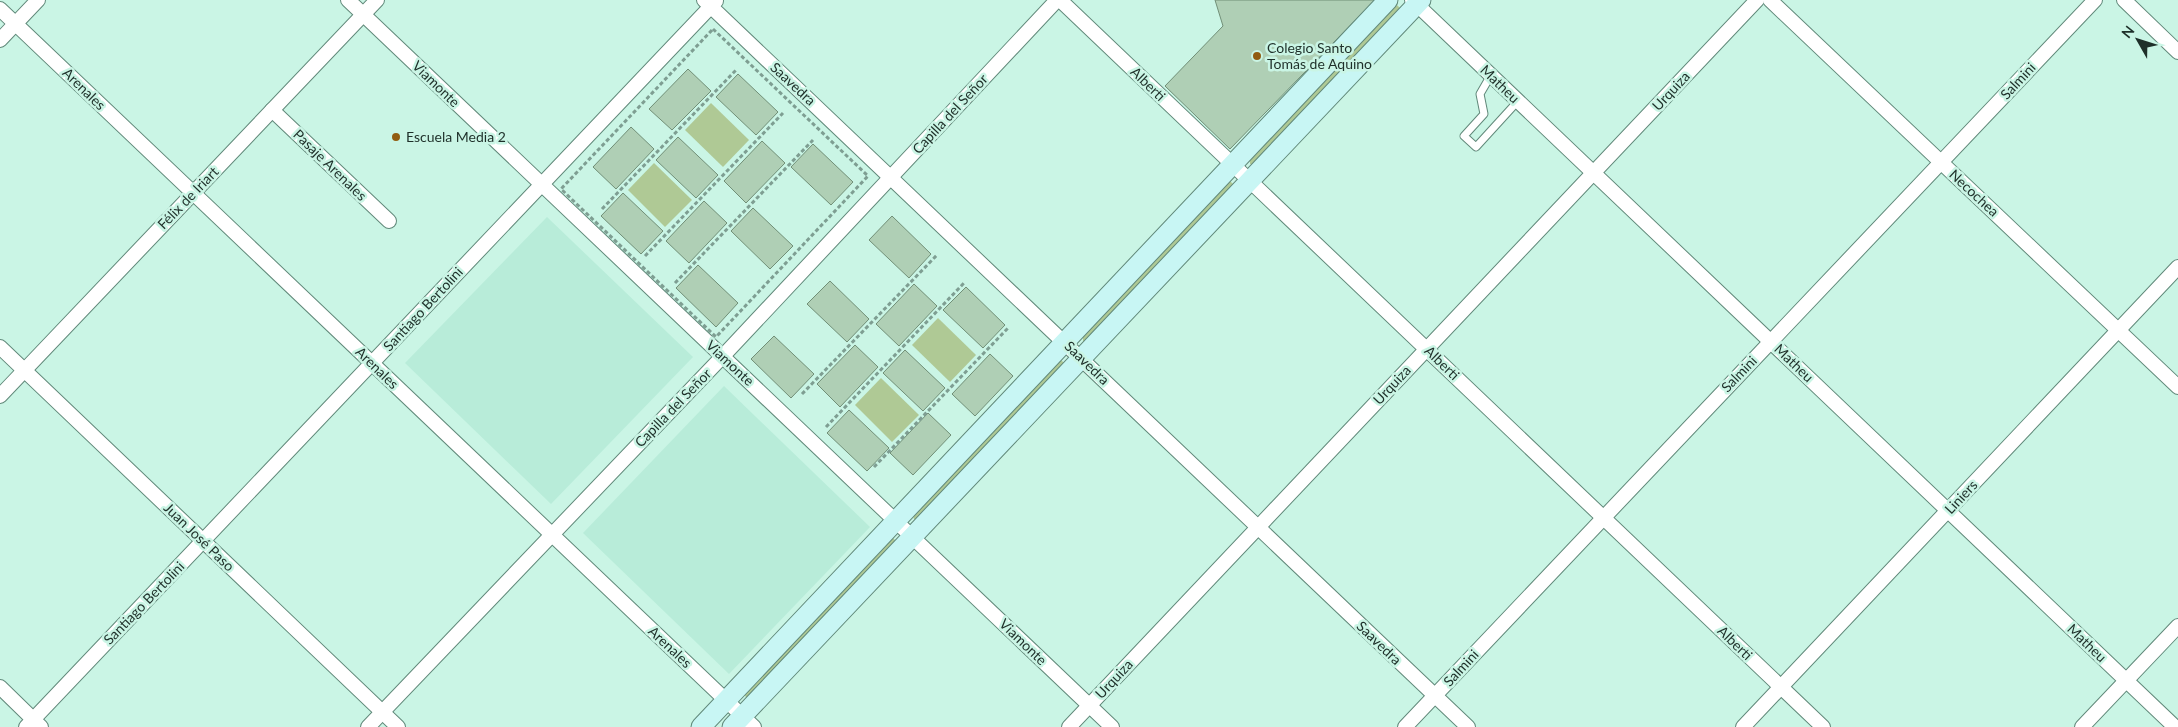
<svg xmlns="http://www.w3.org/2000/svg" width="2178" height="727" viewBox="0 0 2178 727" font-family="Lato,sans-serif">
	<rect width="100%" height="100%" fill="#caf5e5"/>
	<g fill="#b8ecd9">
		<path d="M 547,217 L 693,357 L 551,504 L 405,363 Z"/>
		<path d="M 724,386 L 870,527 L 729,674 L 583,533 Z"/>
	</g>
	<g fill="#afc995">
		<path d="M 1397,5 L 1401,9 L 1253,165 L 1250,164 L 1250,158 Z"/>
		<path d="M 711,103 L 749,140 L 723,167 L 685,130 Z"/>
		<path d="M 654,163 L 692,200 L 665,227 L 628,190 Z"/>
		<path d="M 1230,181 L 1234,185 L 1086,342 L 1083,341 L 1083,335 Z"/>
		<path d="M 938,318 L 976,355 L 950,382 L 912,345 Z"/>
		<path d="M 1061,360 L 1065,364 L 917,520 L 914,519 L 913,516 Z"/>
		<path d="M 881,378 L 919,415 L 892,442 L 855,405 Z"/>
		<path d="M 893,538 L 897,542 L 749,698 L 746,697 L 744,694 Z"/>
	</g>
	<g fill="#afcfb5" stroke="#718f77">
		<path d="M 1215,0 L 1375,0 L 1230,149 L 1165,86 L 1223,26 Z"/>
		<path d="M 688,69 L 711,91 L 672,130 L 649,109 Z"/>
		<path d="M 738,74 L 778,112 L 756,135 L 716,97 Z"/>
		<path d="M 631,127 L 654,149 L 616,189 L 593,167 Z"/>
		<path d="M 678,137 L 718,175 L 696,198 L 656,160 Z"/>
		<path d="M 762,141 L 785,163 L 746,203 L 724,181 Z"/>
		<path d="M 813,144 L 853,182 L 831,205 L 791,167 Z"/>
		<path d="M 623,193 L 663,231 L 641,254 L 601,216 Z"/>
		<path d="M 704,201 L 727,223 L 689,263 L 666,241 Z"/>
		<path d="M 753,208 L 793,246 L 770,269 L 731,231 Z"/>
		<path d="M 892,216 L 931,254 L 909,278 L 869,240 Z"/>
		<path d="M 698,265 L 738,303 L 716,327 L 676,288 Z"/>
		<path d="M 830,281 L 869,319 L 847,342 L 807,304 Z"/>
		<path d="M 914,284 L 937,306 L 899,346 L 876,324 Z"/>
		<path d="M 966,287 L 1005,325 L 983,348 L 943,310 Z"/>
		<path d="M 774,336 L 814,374 L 791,398 L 751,359 Z"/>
		<path d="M 855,345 L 878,367 L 840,407 L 817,384 Z"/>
		<path d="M 905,350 L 945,388 L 923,411 L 883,373 Z"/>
		<path d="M 990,354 L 1013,376 L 975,416 L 952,394 Z"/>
		<path d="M 849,410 L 889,448 L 867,471 L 827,433 Z"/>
		<path d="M 928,413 L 951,435 L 913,475 L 890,453 Z"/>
	</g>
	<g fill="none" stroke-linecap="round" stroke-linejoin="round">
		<g stroke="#61897a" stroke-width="9">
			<path id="lane" d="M 1491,75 L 1480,94 L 1484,114 L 1464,136 L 1476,147 L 1518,101"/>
		</g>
		<g stroke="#61897a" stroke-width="16">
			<g id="street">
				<path d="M 348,0 L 1112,727"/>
				<path d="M 704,0 L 1468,727"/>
				<path d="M 1060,0 L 1823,727"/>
				<path d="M 1412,0 L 2175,727"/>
				<path d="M 1770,0 L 2178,387"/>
				<path d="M 2124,0 L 2178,52"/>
				<path d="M 0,9 L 754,727"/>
				<path d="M 0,40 L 38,0"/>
				<path d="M 272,110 L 389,221"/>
				<path d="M 0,347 L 398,727"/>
				<path d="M 0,396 L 377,0"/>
				<path d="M 0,687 L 41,727"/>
				<path d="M 26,727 L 716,1"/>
				<path d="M 368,727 L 723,356 L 1057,0"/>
				<path d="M 1069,727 L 1757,0"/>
				<path d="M 1405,727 L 2095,0"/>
				<path d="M 1743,727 L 2178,267"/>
				<path d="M 2082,727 L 2178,626"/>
			</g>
		</g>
		<g stroke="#61897a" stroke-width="21">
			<g id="secondary">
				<path d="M 701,727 L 1388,0"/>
				<path d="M 732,727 L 1421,0"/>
			</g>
		</g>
		<g stroke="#7e9e92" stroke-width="3" stroke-dasharray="4 2.5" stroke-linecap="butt">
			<path d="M 713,29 L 868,176 L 716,337 L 561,189 Z"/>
			<path d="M 602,209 L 737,69"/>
			<path d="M 645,256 L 783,113"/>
			<path d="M 675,283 L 813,140"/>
			<path d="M 802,394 L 937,255"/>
			<path d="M 826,427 L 964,283"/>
			<path d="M 874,467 L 1009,327"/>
		</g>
		<use href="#lane" stroke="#fff" stroke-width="7"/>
		<use href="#street" stroke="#fff" stroke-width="14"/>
		<use href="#secondary" stroke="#c8f6f4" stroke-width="19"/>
	</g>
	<g fill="#915c11" stroke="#caf5e5" stroke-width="2">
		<circle cx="1257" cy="56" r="5"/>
		<circle cx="396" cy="137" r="5"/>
	</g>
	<g text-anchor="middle" stroke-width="5" stroke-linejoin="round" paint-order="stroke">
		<g font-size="14" fill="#1e2f29" stroke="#caf5e5" text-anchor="start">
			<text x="1267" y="53">Colegio Santo<tspan x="1267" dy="16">Tomás de Aquino</tspan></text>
			<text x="406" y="142">Escuela Media 2</text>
		</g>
		<g font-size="14" fill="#1e2f29" stroke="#caf5e5">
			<text transform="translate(2018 81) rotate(-47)" y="5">Salmini</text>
			<text transform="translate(436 84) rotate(44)" y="5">Viamonte</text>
			<text transform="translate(793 84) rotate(43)" y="5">Saavedra</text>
			<text transform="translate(1148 84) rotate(44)" y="5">Alberti</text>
			<text transform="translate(1500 84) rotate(44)" y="5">Matheu</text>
			<text transform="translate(84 89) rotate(44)" y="5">Arenales</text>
			<text transform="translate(1671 91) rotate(-47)" y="5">Urquiza</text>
			<text transform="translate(950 114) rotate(-47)" y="5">Capilla del Señor</text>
			<text transform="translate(330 165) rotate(44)" y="5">Pasaje Arenales</text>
			<text transform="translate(1974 193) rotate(43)" y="5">Necochea</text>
			<text transform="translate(188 198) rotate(-46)" y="5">Félix de Iriart</text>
			<text transform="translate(423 309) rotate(-47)" y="5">Santiago Bertolini</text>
			<text transform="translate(730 363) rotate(43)" y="5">Viamonte</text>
			<text transform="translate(1087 363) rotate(44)" y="5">Saavedra</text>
			<text transform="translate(1442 363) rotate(44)" y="5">Alberti</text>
			<text transform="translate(1794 363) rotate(44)" y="5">Matheu</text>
			<text transform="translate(377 368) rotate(44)" y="5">Arenales</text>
			<text transform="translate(1739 374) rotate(-46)" y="5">Salmini</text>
			<text transform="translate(1392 385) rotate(-47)" y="5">Urquiza</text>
			<text transform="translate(673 408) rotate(-46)" y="5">Capilla del Señor</text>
			<text transform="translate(1961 497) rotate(-47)" y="5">Liniers</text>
			<text transform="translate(199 537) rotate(44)" y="5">Juan José Paso</text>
			<text transform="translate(144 603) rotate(-46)" y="5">Santiago Bertolini</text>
			<text transform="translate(1023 642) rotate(44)" y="5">Viamonte</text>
			<text transform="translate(1379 643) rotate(44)" y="5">Saavedra</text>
			<text transform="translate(1735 643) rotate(44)" y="5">Alberti</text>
			<text transform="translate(2087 643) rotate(44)" y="5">Matheu</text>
			<text transform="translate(670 647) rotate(43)" y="5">Arenales</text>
			<text transform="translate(1461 668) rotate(-47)" y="5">Salmini</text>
			<text transform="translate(1114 679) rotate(-47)" y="5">Urquiza</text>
		</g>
	</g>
	<g transform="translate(2138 40) rotate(309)" stroke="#caf5e5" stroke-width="4" paint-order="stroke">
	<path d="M0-4L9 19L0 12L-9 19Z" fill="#1e2f29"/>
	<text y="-8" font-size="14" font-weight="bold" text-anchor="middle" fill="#1e2f29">N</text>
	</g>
</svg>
